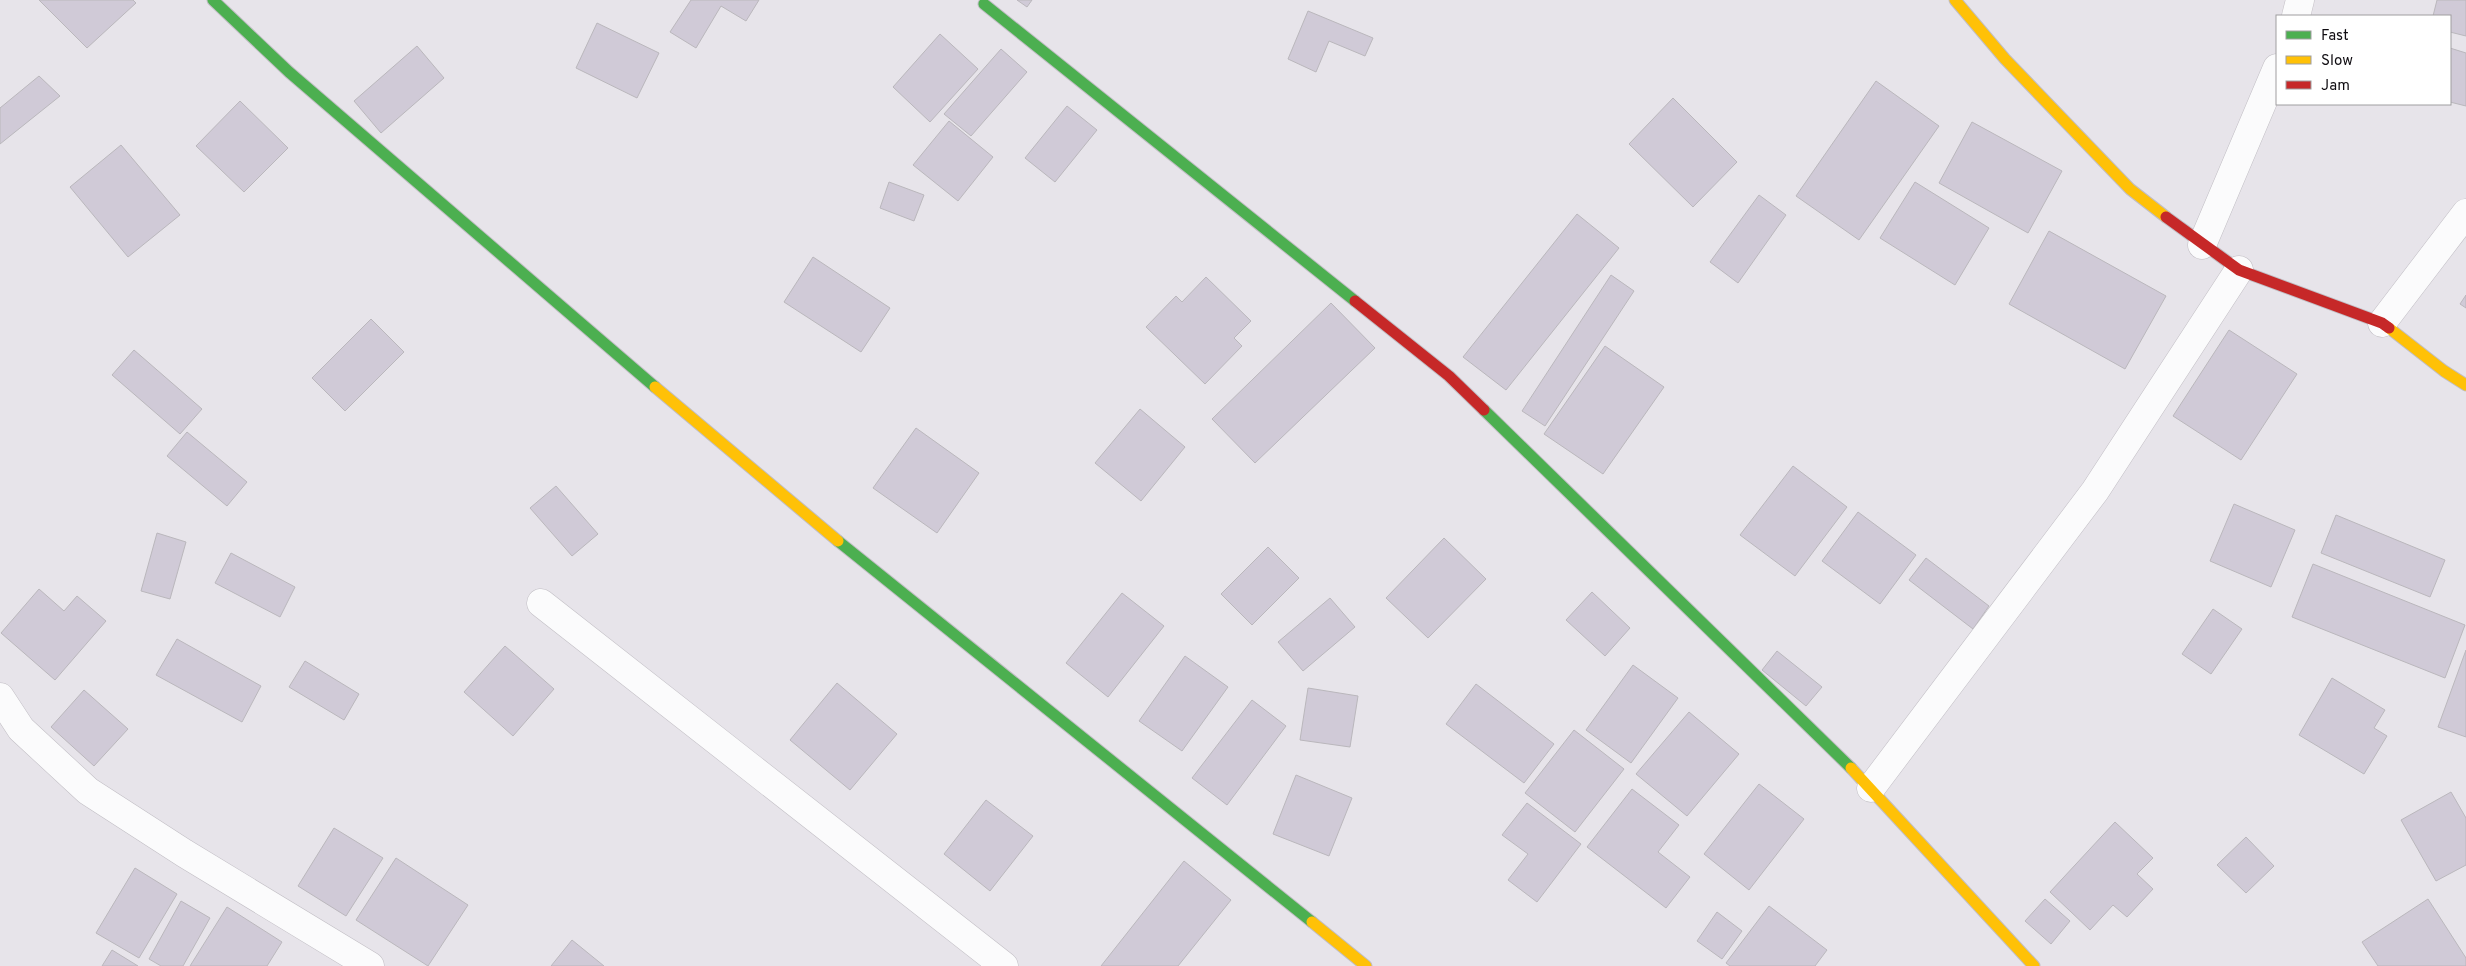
<svg xmlns="http://www.w3.org/2000/svg" width="2466" height="966" viewBox="0 0 2466 966" font-family="Overpass,sans-serif">
	<rect width="100%" height="100%" fill="#e7e4ea"/>
	<g fill="#d0cad7" stroke="#bab7bc">
		<path d="M 39,0 L 133,0 L 136,3 L 87,48 Z"/>
		<path d="M 691,0 L 759,0 L 746,21 L 721,6 L 696,48 L 670,32 Z"/>
		<path d="M 1017,0 L 1032,0 L 1027,7 Z"/>
		<path d="M 2437,0 L 2466,0 L 2466,36 L 2450,32 L 2450,16 L 2433,16 Z"/>
		<path d="M 1308,11 L 1373,38 L 1365,56 L 1329,41 L 1316,72 L 1288,59 Z"/>
		<path d="M 597,23 L 659,53 L 637,98 L 576,68 Z"/>
		<path d="M 940,34 L 978,69 L 930,122 L 893,87 Z"/>
		<path d="M 417,46 L 444,78 L 381,133 L 354,101 Z"/>
		<path d="M 2450,48 L 2466,53 L 2466,106 L 2450,102 Z"/>
		<path d="M 1001,49 L 1027,72 L 971,136 L 944,114 Z"/>
		<path d="M 39,76 L 60,96 L 0,144 L 0,108 Z"/>
		<path d="M 1876,81 L 1939,126 L 1859,240 L 1796,196 Z"/>
		<path d="M 1673,98 L 1737,162 L 1693,207 L 1629,144 Z"/>
		<path d="M 240,101 L 288,148 L 244,192 L 196,146 Z"/>
		<path d="M 1067,106 L 1097,130 L 1055,182 L 1025,158 Z"/>
		<path d="M 949,121 L 993,157 L 958,201 L 913,165 Z"/>
		<path d="M 1972,122 L 2062,171 L 2028,233 L 1939,183 Z"/>
		<path d="M 121,145 L 180,215 L 128,257 L 70,187 Z"/>
		<path d="M 889,182 L 924,195 L 914,221 L 880,208 Z"/>
		<path d="M 1915,182 L 1989,228 L 1955,285 L 1880,238 Z"/>
		<path d="M 1759,195 L 1786,215 L 1738,283 L 1710,262 Z"/>
		<path d="M 1577,214 L 1619,248 L 1506,390 L 1463,357 Z"/>
		<path d="M 2049,231 L 2166,296 L 2125,369 L 2009,304 Z"/>
		<path d="M 813,257 L 890,308 L 861,352 L 784,302 Z"/>
		<path d="M 1611,275 L 1634,291 L 1545,426 L 1522,411 Z"/>
		<path d="M 1206,277 L 1251,321 L 1234,338 L 1242,346 L 1205,384 L 1146,327 L 1176,296 L 1182,302 Z"/>
		<path d="M 2466,295 L 2466,308 L 2460,304 Z"/>
		<path d="M 1331,303 L 1375,348 L 1255,463 L 1212,419 Z"/>
		<path d="M 371,319 L 404,352 L 345,411 L 312,378 Z"/>
		<path d="M 2229,330 L 2297,374 L 2241,460 L 2173,416 Z"/>
		<path d="M 1605,346 L 1664,387 L 1603,474 L 1544,434 Z"/>
		<path d="M 134,350 L 202,409 L 180,434 L 112,375 Z"/>
		<path d="M 1140,409 L 1185,447 L 1141,501 L 1095,463 Z"/>
		<path d="M 916,428 L 979,473 L 937,533 L 873,488 Z"/>
		<path d="M 187,432 L 247,482 L 227,506 L 167,456 Z"/>
		<path d="M 1793,466 L 1847,507 L 1795,576 L 1740,535 Z"/>
		<path d="M 556,486 L 598,534 L 572,556 L 530,508 Z"/>
		<path d="M 2234,504 L 2295,530 L 2271,587 L 2210,561 Z"/>
		<path d="M 1858,512 L 1916,555 L 1880,604 L 1822,561 Z"/>
		<path d="M 2336,515 L 2445,560 L 2430,597 L 2321,553 Z"/>
		<path d="M 157,533 L 186,542 L 170,599 L 141,591 Z"/>
		<path d="M 1444,538 L 1486,579 L 1428,638 L 1386,598 Z"/>
		<path d="M 1268,547 L 1299,578 L 1252,625 L 1221,594 Z"/>
		<path d="M 231,553 L 295,587 L 280,617 L 215,583 Z"/>
		<path d="M 1926,558 L 1989,606 L 1973,629 L 1909,580 Z"/>
		<path d="M 2313,564 L 2465,625 L 2445,678 L 2292,617 Z"/>
		<path d="M 39,589 L 64,611 L 77,596 L 106,621 L 55,680 L 1,633 Z"/>
		<path d="M 1592,592 L 1630,628 L 1605,656 L 1566,620 Z"/>
		<path d="M 1122,593 L 1164,626 L 1108,697 L 1066,663 Z"/>
		<path d="M 1330,598 L 1355,627 L 1303,671 L 1278,642 Z"/>
		<path d="M 2213,609 L 2242,629 L 2211,674 L 2182,654 Z"/>
		<path d="M 177,639 L 261,686 L 242,722 L 156,675 Z"/>
		<path d="M 505,646 L 554,689 L 513,736 L 464,692 Z"/>
		<path d="M 2466,650 L 2466,737 L 2438,727 Z"/>
		<path d="M 1777,651 L 1822,687 L 1806,706 L 1762,670 Z"/>
		<path d="M 1185,656 L 1228,687 L 1182,751 L 1139,721 Z"/>
		<path d="M 305,661 L 359,694 L 344,720 L 289,687 Z"/>
		<path d="M 1633,665 L 1678,698 L 1631,763 L 1586,730 Z"/>
		<path d="M 2332,678 L 2385,710 L 2374,728 L 2387,736 L 2364,774 L 2299,735 Z"/>
		<path d="M 837,683 L 897,734 L 850,790 L 790,740 Z"/>
		<path d="M 1476,684 L 1554,744 L 1524,783 L 1446,724 Z"/>
		<path d="M 1308,688 L 1358,696 L 1350,747 L 1300,740 Z"/>
		<path d="M 84,690 L 128,729 L 94,766 L 51,727 Z"/>
		<path d="M 1252,700 L 1286,726 L 1227,805 L 1192,778 Z"/>
		<path d="M 1689,712 L 1739,754 L 1687,816 L 1636,774 Z"/>
		<path d="M 1574,730 L 1624,769 L 1575,832 L 1525,793 Z"/>
		<path d="M 1296,775 L 1352,798 L 1329,856 L 1273,834 Z"/>
		<path d="M 1759,784 L 1804,819 L 1749,890 L 1704,854 Z"/>
		<path d="M 1632,789 L 1679,825 L 1658,852 L 1690,877 L 1666,908 L 1587,847 Z"/>
		<path d="M 2451,792 L 2466,818 L 2466,865 L 2436,881 L 2401,820 Z"/>
		<path d="M 986,800 L 1033,836 L 990,891 L 944,854 Z"/>
		<path d="M 1527,803 L 1581,844 L 1537,902 L 1508,880 L 1528,854 L 1502,835 Z"/>
		<path d="M 2115,822 L 2153,858 L 2137,874 L 2153,889 L 2127,917 L 2113,905 L 2090,930 L 2050,892 Z"/>
		<path d="M 334,828 L 383,858 L 346,916 L 298,886 Z"/>
		<path d="M 2246,837 L 2274,866 L 2246,893 L 2217,865 Z"/>
		<path d="M 396,858 L 468,905 L 428,966 L 356,920 Z"/>
		<path d="M 1184,861 L 1231,900 L 1178,966 L 1101,966 Z"/>
		<path d="M 135,868 L 177,894 L 139,958 L 96,933 Z"/>
		<path d="M 2045,899 L 2070,921 L 2051,944 L 2025,921 Z"/>
		<path d="M 2428,899 L 2466,958 L 2466,966 L 2378,966 L 2362,942 Z"/>
		<path d="M 181,901 L 210,918 L 183,966 L 161,966 L 149,959 Z"/>
		<path d="M 1769,906 L 1827,950 L 1815,966 L 1730,966 L 1726,963 Z"/>
		<path d="M 227,907 L 282,942 L 267,966 L 190,966 Z"/>
		<path d="M 1717,912 L 1742,931 L 1722,959 L 1697,941 Z"/>
		<path d="M 572,940 L 604,966 L 551,966 Z"/>
		<path d="M 112,950 L 138,966 L 102,966 Z"/>
	</g>
	<g fill="none" stroke-linecap="round" stroke-linejoin="round">
		<g stroke="#c1bec4" stroke-width="29">
			<g id="street">
				<path d="M 2296,16 L 2300,0"/>
				<path d="M 2202,245 L 2277,68"/>
				<path d="M 2382,323 L 2466,213"/>
				<path d="M 541,603 L 1004,966"/>
				<path d="M 0,697 L 21,729 L 88,791 L 184,853 L 370,966"/>
				<path d="M 1871,788 L 2095,491 L 2239,270"/>
			</g>
		</g>
		<g stroke="#c1bec4" stroke-width="13">
			<g id="fast">
				<path d="M 213,0 L 289,72 L 655,387"/>
				<path d="M 984,4 L 1355,301"/>
				<path d="M 1484,410 L 1851,768"/>
				<path d="M 838,541 L 1312,922"/>
			</g>
		</g>
		<g stroke="#c1bec4" stroke-width="13">
			<g id="slow">
				<path d="M 1955,0 L 2005,59 L 2130,189 L 2166,217"/>
				<path d="M 2389,328 L 2444,371 L 2466,385"/>
				<path d="M 655,387 L 838,541"/>
				<path d="M 1851,768 L 2034,966"/>
				<path d="M 1312,922 L 1366,966"/>
			</g>
		</g>
		<g stroke="#c1bec4" stroke-width="13">
			<g id="jam">
				<path d="M 2166,217 L 2239,270 L 2382,323 L 2389,328"/>
				<path d="M 1355,301 L 1449,376 L 1484,410"/>
			</g>
		</g>
		<use href="#street" stroke="#fbfbfc" stroke-width="28"/>
		<use href="#fast" stroke="#4caf50" stroke-width="11"/>
		<use href="#slow" stroke="#ffc107" stroke-width="11"/>
		<use href="#jam" stroke="#c62828" stroke-width="11"/>
	</g>
	<rect x="2276" y="15" width="175" height="90" fill="#ffffff" stroke="#9f9ea0"/>
	<rect x="2286" y="31" width="25" height="8" fill="#4caf50" stroke="#9f9ea0"/>
	<text x="2321" y="40" font-size="15" fill="#100d12">Fast</text>
	<rect x="2286" y="56" width="25" height="8" fill="#ffc107" stroke="#9f9ea0"/>
	<text x="2321" y="65" font-size="15" fill="#100d12">Slow</text>
	<rect x="2286" y="81" width="25" height="8" fill="#c62828" stroke="#9f9ea0"/>
	<text x="2321" y="90" font-size="15" fill="#100d12">Jam</text>
</svg>
